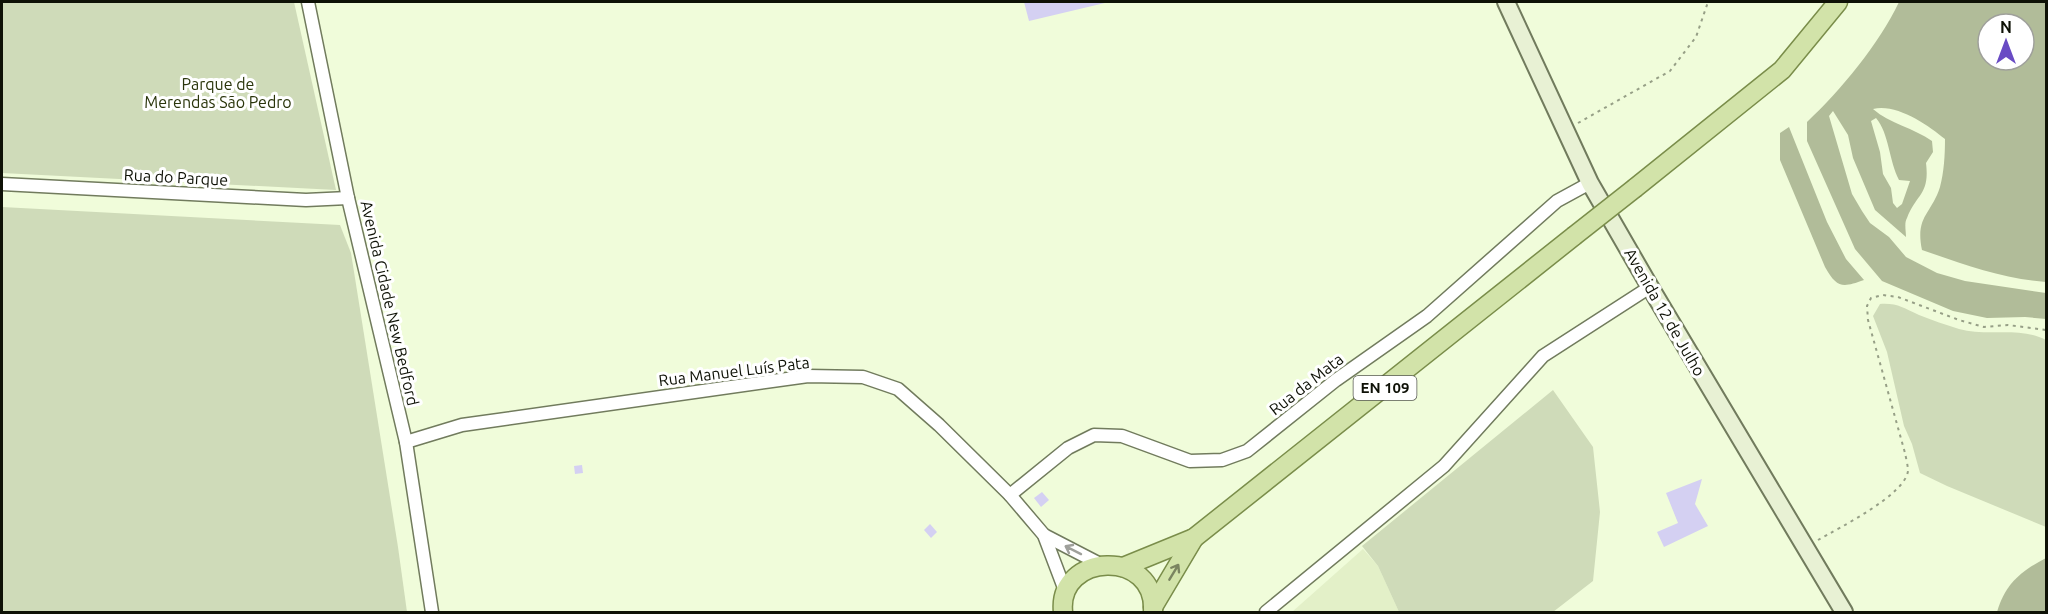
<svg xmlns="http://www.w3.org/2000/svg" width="2048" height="614" viewBox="0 0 2048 614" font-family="Ubuntu,sans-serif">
	<rect width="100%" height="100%" fill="#f0fcda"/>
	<path fill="#e3f0c8" d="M 1363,549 L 1378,566 L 1399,612 L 1292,612 Z"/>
	<g fill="#cfdbb9">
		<path d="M 2,2 L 294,2 L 336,190 L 2,173 Z"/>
		<path d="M 2,207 L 340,225 L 351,253 L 398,547 L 407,612 L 2,612 Z"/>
		<path d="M 1880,304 C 1898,303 1903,308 1919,315 C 1932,320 1946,325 1959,329 C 1988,337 2019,326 2046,340 L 2046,527 L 1947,486 L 1920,473 L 1912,444 L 1904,426 L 1887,352 L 1873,316 Z"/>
		<path d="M 1553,390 L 1593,447 L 1600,512 L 1593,581 L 1553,612 L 1399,612 L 1378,566 L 1362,546 Z"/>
	</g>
	<g fill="#b1bc99" fill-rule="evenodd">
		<path d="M 1899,2 L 2046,2 L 2046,282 C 2003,279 1963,264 1922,250 C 1915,216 1931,215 1940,187 C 1944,172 1945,155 1945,139 C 1928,125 1896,103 1873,109 C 1890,124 1914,128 1932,141 L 1933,152 L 1926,163 C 1930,195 1916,194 1907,218 C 1904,223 1906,231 1906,237 L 1875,210 L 1853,158 L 1848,135 L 1833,111 L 1829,116 L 1852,194 L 1862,211 L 1870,223 L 1889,237 L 1906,257 L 1937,273 L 1965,281 L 2046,293 L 2046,319 L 2025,317 L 1987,318 L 1953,311 L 1882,281 L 1855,249 L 1807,141 L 1807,122 C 1841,90 1879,44 1899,2 ZM 1988,24 L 2024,24 L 2024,60 L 1988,60 ZM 1876,118 C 1889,133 1889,161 1899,180 L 1910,181 L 1902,204 L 1897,208 L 1893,203 L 1891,188 L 1883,174 L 1880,152 L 1871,121 Z"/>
		<path d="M 1789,127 L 1827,222 L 1846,259 L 1864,280 C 1842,288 1837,288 1825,267 L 1780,160 L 1780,133 Z"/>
		<path d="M 2046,558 L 2046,612 L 1997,612 C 2005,584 2021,571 2046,558 Z"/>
	</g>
	<g fill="#d4d0f2">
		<path d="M 1024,2 L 1109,2 L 1029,21 Z"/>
		<path d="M 582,465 L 583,473 L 575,474 L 574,466 Z"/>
		<path d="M 1702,479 L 1695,504 L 1708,526 L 1664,547 L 1657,532 L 1678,523 L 1666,493 Z"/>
		<path d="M 1042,492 L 1049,500 L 1041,507 L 1034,498 Z"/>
		<path d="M 930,524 L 937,532 L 931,538 L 924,530 Z"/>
	</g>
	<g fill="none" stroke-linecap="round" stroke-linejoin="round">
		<g stroke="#717b5d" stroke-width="15">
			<g id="street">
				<path d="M 308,2 L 348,198 L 406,442 L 432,612"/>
				<path d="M 2,184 L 306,200 L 348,198"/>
				<path d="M 406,442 L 462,425 L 808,376 L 863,377 L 898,389 L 939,425 L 1010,495 L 1044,535 L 1066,593"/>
				<path d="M 1010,495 L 1068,448 L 1094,435 L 1122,436 L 1190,461 L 1222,460 L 1247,451 L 1336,380 L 1427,316 L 1557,201 L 1590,183"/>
				<path d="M 1044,535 L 1102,565"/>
				<path d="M 1266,612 L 1444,466 L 1543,356 L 1650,287"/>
			</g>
		</g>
		<g stroke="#717b5d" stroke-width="20">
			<path id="secondary" d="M 1506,2 L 1590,183 L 1650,287 L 1844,612"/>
		</g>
		<g stroke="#7a8d4a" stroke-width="21">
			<g id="primary">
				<path d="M 1635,188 L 1782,70 L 1838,2"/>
				<path d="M 1123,567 L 1194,538 L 1574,236"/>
				<path d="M 1153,607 L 1194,538"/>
				<path d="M 1063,612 C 1057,552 1157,548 1153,612"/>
			</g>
		</g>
		<g stroke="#969f86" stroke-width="2" stroke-dasharray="3 4.5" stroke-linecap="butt">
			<path d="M 1578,123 L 1670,71 L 1696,37 L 1708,2"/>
			<path d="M 1818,540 C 1839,528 1905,495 1908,471 C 1908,466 1906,458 1905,453 L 1868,320 L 1867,306 L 1871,298 L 1883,295 L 1898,297 L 1959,320 L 1984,327 L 2008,325 L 2046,330"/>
		</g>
		<use href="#street" stroke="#fff" stroke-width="12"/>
		<use href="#secondary" stroke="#e8f1d4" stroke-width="16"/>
		<use href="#primary" stroke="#d2e3a9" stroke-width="18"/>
		<g stroke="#7a8d4a" stroke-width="21" stroke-linecap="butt">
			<path id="primary-bridge" d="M 1574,236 L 1635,188"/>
		</g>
		<use href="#primary-bridge" stroke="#d2e3a9" stroke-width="18"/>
	</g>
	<defs><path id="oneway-shaft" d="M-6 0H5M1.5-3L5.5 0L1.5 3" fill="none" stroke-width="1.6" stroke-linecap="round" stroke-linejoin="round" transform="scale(1.5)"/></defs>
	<use stroke="#9fa09b" href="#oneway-shaft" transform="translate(1073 550) rotate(-153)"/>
	<use stroke="#7a8460" href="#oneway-shaft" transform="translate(1174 572) rotate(-59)"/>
	<g text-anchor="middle" stroke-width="6" stroke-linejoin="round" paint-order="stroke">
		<rect fill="#fff" stroke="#565851" stroke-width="1.5" x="1353.5" y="376" width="63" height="24" rx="4.5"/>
		<g font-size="15" font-weight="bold" fill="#0e1106">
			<text x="1385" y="393">EN 109</text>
		</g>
		<g font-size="16" fill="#2a350b" stroke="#fff">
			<text x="218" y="90">Parque de<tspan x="218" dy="18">Merendas São Pedro</tspan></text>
		</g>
		<g font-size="16" fill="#0e1106" stroke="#fff">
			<text transform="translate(176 177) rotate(3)" y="6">Rua do Parque</text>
			<text transform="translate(390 303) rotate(77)" y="6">Avenida Cidade New Bedford</text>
			<text transform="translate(1665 312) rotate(60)" y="6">Avenida 12 de Julho</text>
			<text transform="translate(734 371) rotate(-7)" y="6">Rua Manuel Luís Pata</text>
			<text transform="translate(1306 384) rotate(-38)" y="6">Rua da Mata</text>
		</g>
	</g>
	<rect width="2048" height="614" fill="none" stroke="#0e1106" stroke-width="6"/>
	<g transform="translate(2006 42)"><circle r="28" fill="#ffffff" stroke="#9fa09b" stroke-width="1.5"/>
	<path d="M0-4.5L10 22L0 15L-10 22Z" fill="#694bc4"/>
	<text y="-9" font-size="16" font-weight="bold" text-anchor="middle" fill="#0e1106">N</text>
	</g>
</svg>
